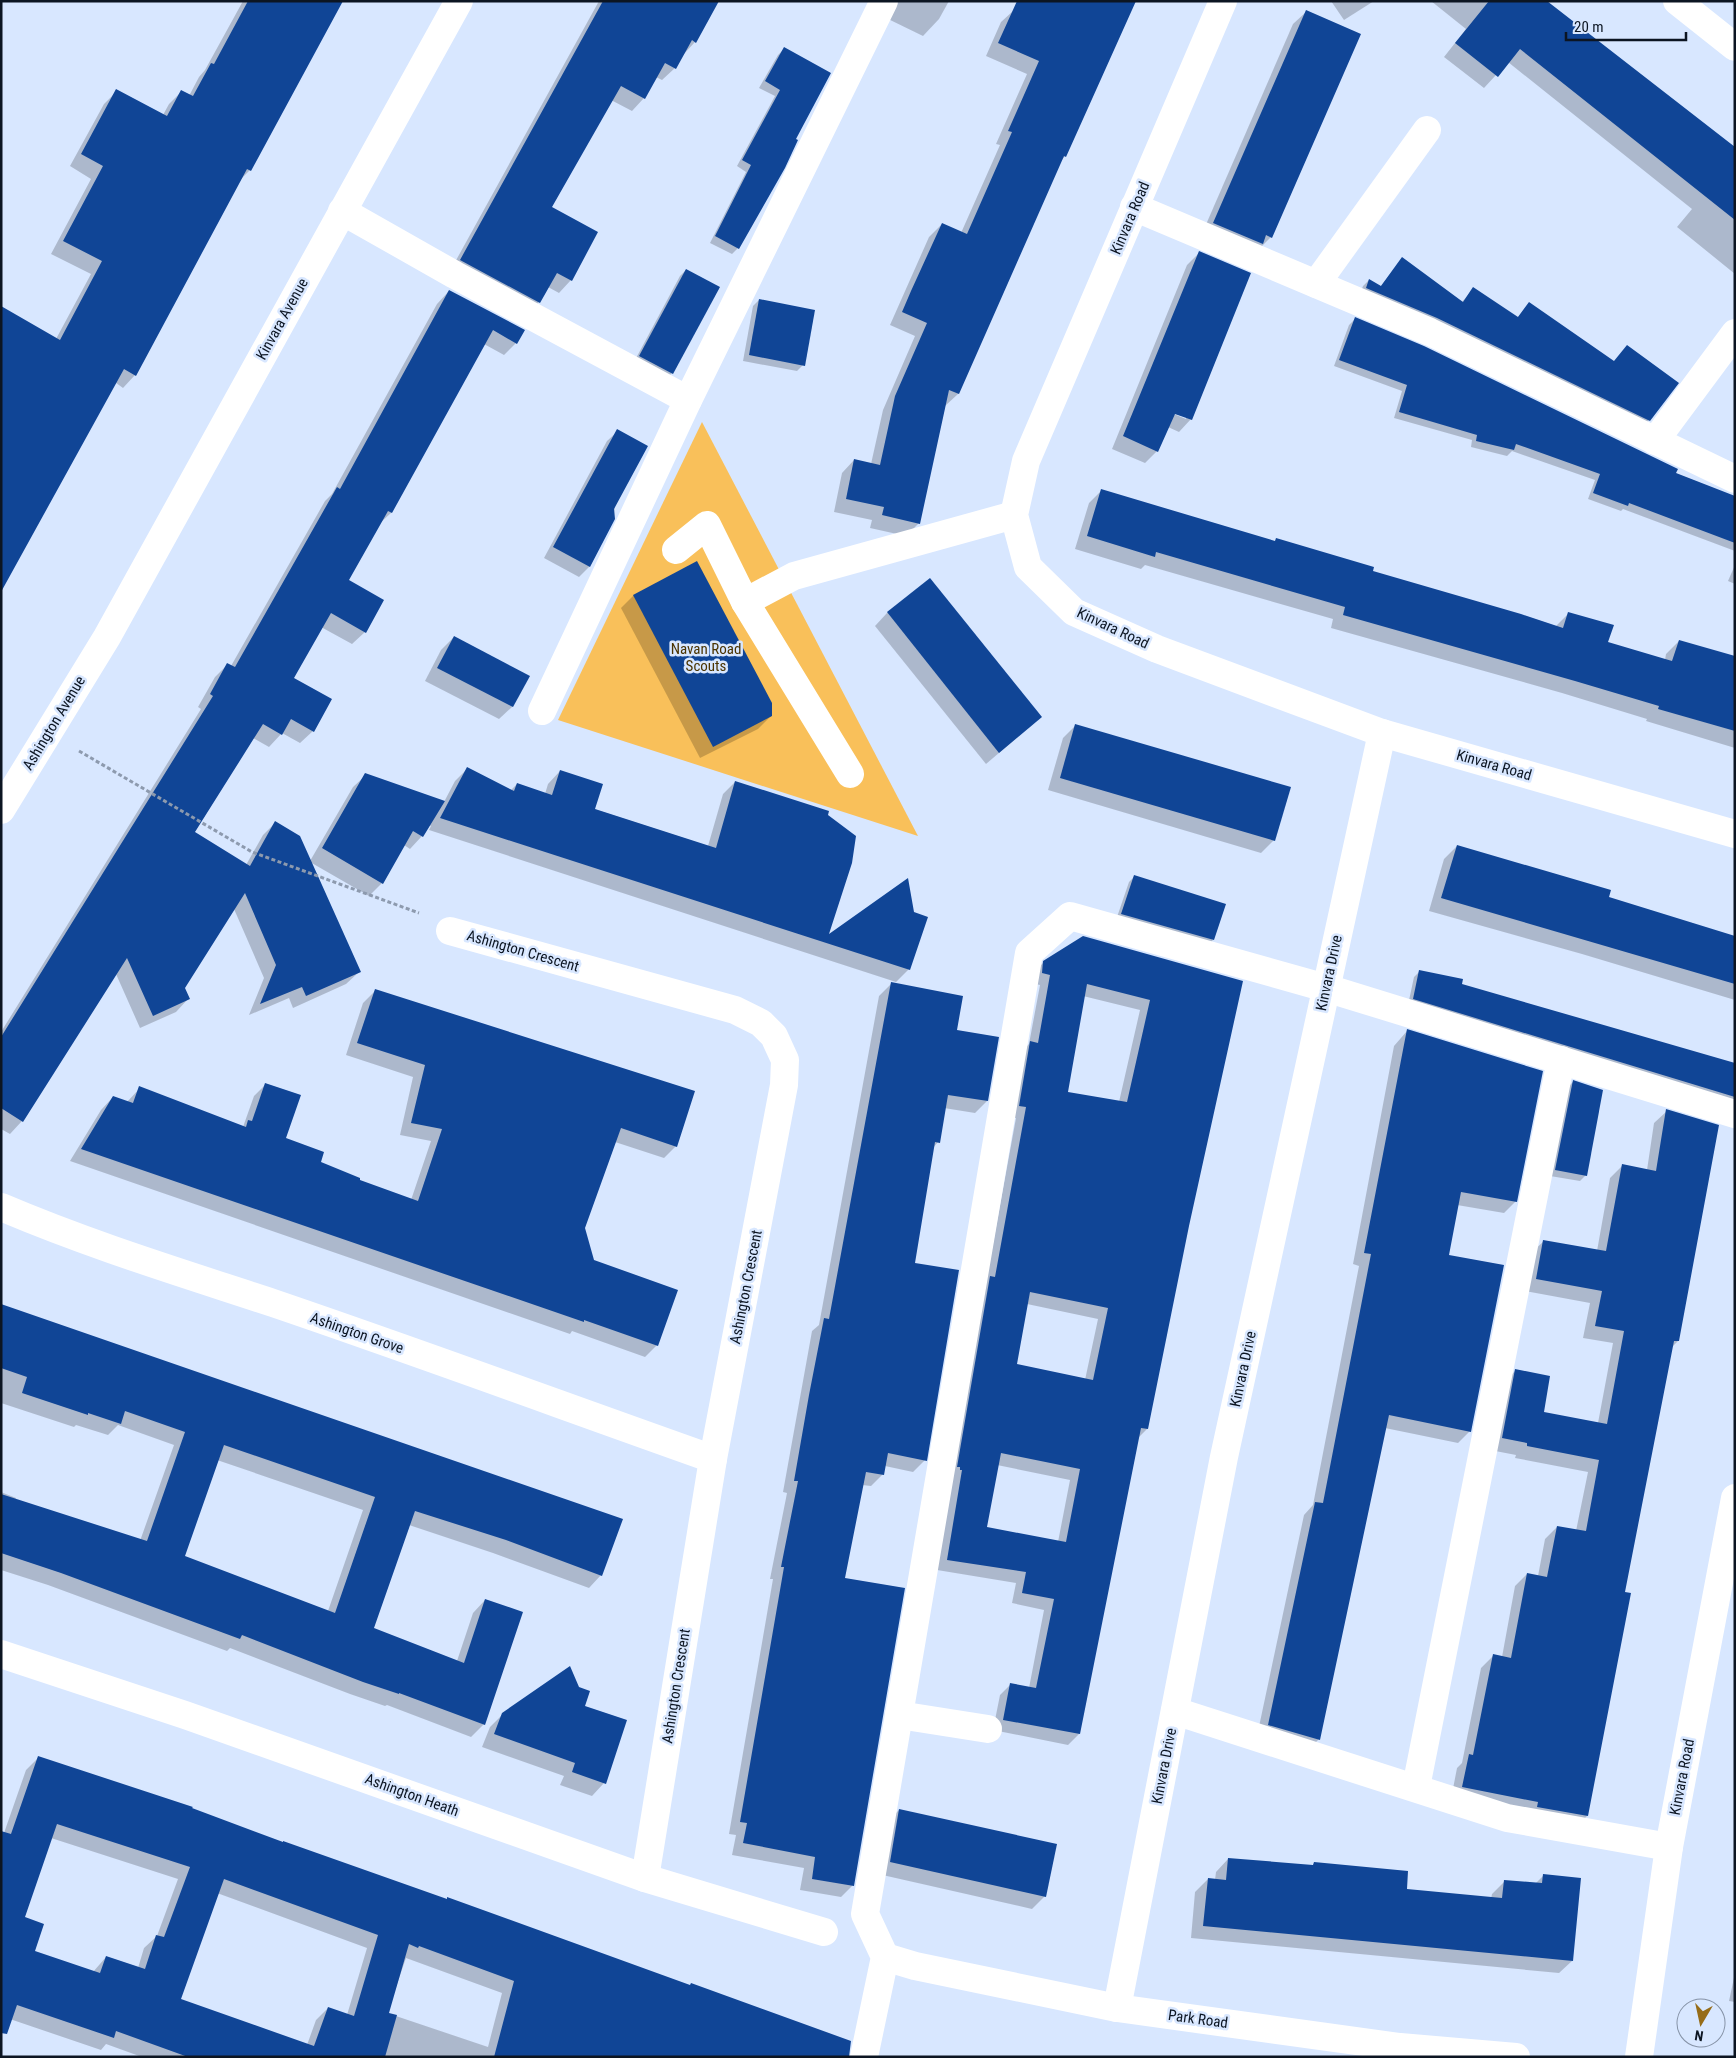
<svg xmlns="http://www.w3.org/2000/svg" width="1736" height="2058" viewBox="0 0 1736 2058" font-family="'Roboto Condensed',sans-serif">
	<rect width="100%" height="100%" fill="#d8e7ff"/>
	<path fill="#f9c05a" d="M 702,422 L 918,836 L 558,720 Z"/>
	<g fill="#0003" fill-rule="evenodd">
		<path d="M 243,1 L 341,1 L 250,170 L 240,180 L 135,375 L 123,388 L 56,339 L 91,274 L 51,254 L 91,179 L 70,166 L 104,104 L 117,91 L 163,115 L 169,104 L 181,92 L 189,96 L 199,77 L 205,70 Z"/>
		<path d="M 599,1 L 718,1 L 695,42 L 683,55 L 675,68 L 662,80 L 656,77 L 644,98 L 632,111 L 611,100 L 551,208 L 571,280 L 559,293 L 548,287 L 539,302 L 527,315 L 449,273 Z"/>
		<path d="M 892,1 L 949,1 L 939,19 L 923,36 L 884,17 Z"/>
		<path d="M 1024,1 L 1065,156 L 1061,161 L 958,394 L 945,406 L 919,523 L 906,536 L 870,528 L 872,520 L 834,512 L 842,473 L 854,460 L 871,464 L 883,410 L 915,336 L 890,325 L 929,237 L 942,224 L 961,233 L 1000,145 L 996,144 L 1027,74 L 986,56 L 1001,22 Z"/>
		<path d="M 1331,1 L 1374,1 L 1344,20 Z"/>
		<path d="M 1431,1 L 1545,1 L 1735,150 L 1735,274 L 1677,227 L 1692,209 L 1508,62 L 1484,88 L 1444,57 L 1466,29 Z"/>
		<path d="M 1306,12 L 1271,237 L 1258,250 L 1201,236 L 1293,24 Z"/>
		<path d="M 784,49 L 829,74 L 738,248 L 732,254 L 710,243 L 746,172 L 737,166 L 775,96 L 759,88 L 778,55 Z"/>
		<path d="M 1199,253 L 1191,419 L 1179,432 L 1168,427 L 1157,451 L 1145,463 L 1112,449 L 1187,265 ZM 1169,412 L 1186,417 L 1186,419 Z"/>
		<path d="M 1402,259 L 1462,302 L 1474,288 L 1517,318 L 1529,304 L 1649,420 L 1643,426 L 1360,294 L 1363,286 L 1369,280 L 1380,287 Z"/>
		<path d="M 686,270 L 719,288 L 672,373 L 666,379 L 634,362 L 680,276 Z"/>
		<path d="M 449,291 L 516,343 L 504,355 L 484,344 L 391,513 L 379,524 L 347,581 L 365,632 L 352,644 L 321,627 L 292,678 L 313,731 L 300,743 L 282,733 L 269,747 L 253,738 L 194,833 L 246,865 L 263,835 L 275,823 L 310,861 L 353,787 L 366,775 L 444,802 L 455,781 L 467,769 L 510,791 L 517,784 L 545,794 L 548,784 L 560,771 L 594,809 L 708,846 L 723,794 L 735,782 L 827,937 L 909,969 L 896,982 L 429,830 L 431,826 L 429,825 L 422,836 L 410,849 L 404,845 L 382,883 L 369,896 L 310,862 L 359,972 L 346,984 L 293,1008 L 289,998 L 249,1015 L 264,978 L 234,909 L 183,988 L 188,999 L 176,1012 L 140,1028 L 116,974 L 22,1121 L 10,1134 L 1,1129 L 1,1032 L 201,709 L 198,707 L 215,677 L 228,664 L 231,666 L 325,501 L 332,494 L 437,304 Z"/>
		<path d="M 759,300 L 803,365 L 797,371 L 743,361 L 753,306 Z"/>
		<path d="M 1355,319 L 1675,473 L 1735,497 L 1735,551 L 1623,509 L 1621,511 L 1588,499 L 1595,480 L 1512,451 L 1507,456 L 1471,447 L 1472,440 L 1394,418 L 1402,391 L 1334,366 L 1349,325 Z"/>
		<path d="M 618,431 L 614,519 L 589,567 L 579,577 L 544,558 L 607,441 Z"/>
		<path d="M 1102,490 L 1274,542 L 1276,540 L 1372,572 L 1555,627 L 1568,614 L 1607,643 L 1665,660 L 1666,654 L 1679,641 L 1735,684 L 1735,748 L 1646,721 L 1647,719 L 1562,693 L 1331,628 L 1333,619 L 1145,565 L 1141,569 L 1075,549 L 1089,503 Z"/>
		<path d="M 697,562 L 771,716 L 758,729 L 700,758 L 621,608 L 633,596 Z"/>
		<path d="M 1735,565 L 1735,584 L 1728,581 Z"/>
		<path d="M 930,580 L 1041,717 L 986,764 L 875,626 L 887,613 Z"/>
		<path d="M 454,637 L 528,676 L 512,707 L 499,719 L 425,681 L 441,650 Z"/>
		<path d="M 1076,725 L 1274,840 L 1261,853 L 1048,790 L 1063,738 Z"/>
		<path d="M 1457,846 L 1607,898 L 1735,937 L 1735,1000 L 1582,954 L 1429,911 L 1444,859 Z"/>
		<path d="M 1135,876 L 1213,940 L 1207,946 L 1116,920 L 1129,882 Z"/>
		<path d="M 1044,962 L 1242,982 L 1187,1225 L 1147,1429 L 1138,1438 L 1079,1734 L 1068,1745 L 993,1730 L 1000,1695 L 1011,1684 L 1029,1688 L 1044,1610 L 1012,1603 L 1016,1583 L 937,1570 L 986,1282 L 1016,1118 L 1009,1117 L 1019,1054 L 1029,1044 L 1040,985 L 1031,983 L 1033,973 ZM 1083,996 L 1140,1010 L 1119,1102 L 1066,1093 ZM 1027,1304 L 1098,1319 L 1085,1380 L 1016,1365 ZM 997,1465 L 1070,1480 L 1058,1542 L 985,1528 Z"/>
		<path d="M 1420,971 L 1461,985 L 1735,1065 L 1735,1105 L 1408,1005 L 1414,977 Z"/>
		<path d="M 891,984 L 955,1031 L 997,1038 L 987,1101 L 975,1113 L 944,1108 L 938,1142 L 933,1148 L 913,1264 L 925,1460 L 913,1472 L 885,1466 L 883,1474 L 871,1486 L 862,1485 L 844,1579 L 853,1885 L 841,1897 L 800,1890 L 804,1868 L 732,1855 L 736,1835 L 729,1834 L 773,1579 L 770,1579 L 787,1493 L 783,1492 L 812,1331 L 819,1325 L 879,996 Z"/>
		<path d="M 375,991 L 676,1146 L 664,1158 L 615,1142 L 584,1228 L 593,1261 L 657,1345 L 645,1357 L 572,1331 L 570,1334 L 70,1161 L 101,1110 L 113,1097 L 127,1102 L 140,1088 L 243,1127 L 254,1096 L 266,1084 L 284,1139 L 319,1165 L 411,1200 L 431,1141 L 400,1135 L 413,1077 L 346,1055 L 363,1003 Z"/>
		<path d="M 1407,1031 L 1516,1201 L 1504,1213 L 1457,1205 L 1447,1256 L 1470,1431 L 1458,1443 L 1385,1428 L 1319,1739 L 1307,1751 L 1257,1736 L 1304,1515 L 1313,1505 L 1359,1266 L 1353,1264 L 1394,1046 Z"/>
		<path d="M 1573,1082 L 1586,1175 L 1580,1181 L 1550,1176 L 1567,1088 Z"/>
		<path d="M 1667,1111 L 1678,1341 L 1672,1347 L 1624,1593 L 1587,1816 L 1575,1828 L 1451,1799 L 1457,1768 L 1462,1763 L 1481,1668 L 1493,1656 L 1502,1657 L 1515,1586 L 1527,1574 L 1538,1576 L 1545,1539 L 1557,1527 L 1576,1531 L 1588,1472 L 1515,1458 L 1516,1455 L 1490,1450 L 1504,1383 L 1516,1370 L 1542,1413 L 1598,1423 L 1613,1343 L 1583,1338 L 1590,1303 L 1525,1291 L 1531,1253 L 1544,1241 L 1597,1251 L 1610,1178 L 1622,1166 L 1647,1170 L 1654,1123 Z"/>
		<path d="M 1,1305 L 601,1575 L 589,1588 L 493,1553 L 409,1525 L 372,1629 L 457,1661 L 473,1613 L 485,1600 L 484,1724 L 471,1737 L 387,1705 L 385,1706 L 350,1694 L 230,1648 L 227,1651 L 48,1585 L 1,1570 L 1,1492 L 16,1498 L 15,1500 L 140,1541 L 174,1445 L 118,1425 L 108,1435 L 76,1425 L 74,1427 L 1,1403 ZM 217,1460 L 363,1510 L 328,1611 L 184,1557 Z"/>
		<path d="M 583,1707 L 604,1783 L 592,1796 L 560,1785 L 564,1776 L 482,1747 L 490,1727 L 503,1714 Z"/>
		<path d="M 38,1758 L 190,1809 L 848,2057 L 142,2057 L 106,2044 L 101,2050 L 1,2016 L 33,1952 L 93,1972 L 106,1957 L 138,1968 L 144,1948 L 157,1936 L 178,1879 L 51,1838 L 35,1884 L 4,1833 L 26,1770 ZM 217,1893 L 367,1948 L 347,2015 L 328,2008 L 316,2020 L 307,2045 L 179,1999 ZM 406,1958 L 502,1993 L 488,2047 L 387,2013 Z"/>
		<path d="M 899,1810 L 1045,1896 L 1032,1909 L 878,1874 L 886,1823 Z"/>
		<path d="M 1228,1859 L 1312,1866 L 1314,1864 L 1405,1890 L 1491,1899 L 1492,1894 L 1504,1882 L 1535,1884 L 1543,1876 L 1572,1961 L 1559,1973 L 1191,1938 L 1195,1892 L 1208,1879 L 1215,1880 L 1216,1872 Z"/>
		<path d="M 1735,1973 L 1735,2002 L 1729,2001 Z"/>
	</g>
	<g fill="#104596" fill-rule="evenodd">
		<path d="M 248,1 L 343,1 L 251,171 L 247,169 L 136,376 L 124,369 L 1,592 L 1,306 L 60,340 L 102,261 L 63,241 L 103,166 L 81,154 L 116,89 L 167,116 L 181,90 L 193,96 L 211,63 L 214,64 Z"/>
		<path d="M 603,1 L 719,1 L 696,43 L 692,40 L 676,69 L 665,63 L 645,99 L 621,86 L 552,207 L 598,232 L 572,281 L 557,273 L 540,303 L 460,260 Z"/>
		<path d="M 1017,1 L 1136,1 L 1066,157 L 1064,156 L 959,394 L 949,390 L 920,524 L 882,515 L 884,507 L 846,499 L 854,459 L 880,465 L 895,396 L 927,323 L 902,312 L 911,291 L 942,223 L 967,234 L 1012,132 L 1008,131 L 1039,61 L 998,43 Z"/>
		<path d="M 1489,1 L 1547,1 L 1735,147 L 1735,220 L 1520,49 L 1498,77 L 1455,43 Z"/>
		<path d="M 1306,10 L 1361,34 L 1272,238 L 1266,235 L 1263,244 L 1213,223 Z"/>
		<path d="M 784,47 L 831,73 L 796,139 L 798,140 L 785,168 L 739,249 L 715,236 L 751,165 L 742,160 L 780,90 L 765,81 Z"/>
		<path d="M 1199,251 L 1251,273 L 1192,420 L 1175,414 L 1158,452 L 1123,436 Z"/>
		<path d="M 1402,257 L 1463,302 L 1473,287 L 1518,317 L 1529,302 L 1614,361 L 1627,345 L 1679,383 L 1650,421 L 1437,318 L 1366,288 L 1369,279 L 1381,286 Z"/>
		<path d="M 686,269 L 720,287 L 673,374 L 639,356 Z"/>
		<path d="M 449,290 L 525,330 L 517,344 L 493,330 L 392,513 L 388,511 L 349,580 L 384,600 L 366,633 L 331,613 L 294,678 L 332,699 L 314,732 L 291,719 L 282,735 L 263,724 L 195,832 L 250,866 L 275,821 L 300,836 L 361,972 L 306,996 L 302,987 L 260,1004 L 276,965 L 245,893 L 185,988 L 190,999 L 153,1016 L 127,958 L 23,1122 L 1,1108 L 1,1037 L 213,696 L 210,694 L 227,663 L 235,667 L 337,487 L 340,489 Z"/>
		<path d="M 759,299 L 815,310 L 805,366 L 749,355 Z"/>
		<path d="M 1355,317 L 1424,346 L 1678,469 L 1676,473 L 1735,496 L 1735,543 L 1629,503 L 1628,506 L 1593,493 L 1600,474 L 1516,444 L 1514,450 L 1476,441 L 1477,435 L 1399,412 L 1407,385 L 1339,360 Z"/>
		<path d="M 617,429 L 648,446 L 614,509 L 615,519 L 590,567 L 553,547 Z"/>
		<path d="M 1101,489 L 1275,541 L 1276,538 L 1374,567 L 1373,571 L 1521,614 L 1563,628 L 1568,612 L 1614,625 L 1608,642 L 1672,661 L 1679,640 L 1735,656 L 1735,731 L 1658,709 L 1659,706 L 1575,681 L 1343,615 L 1345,607 L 1156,552 L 1155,557 L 1087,536 Z"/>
		<path d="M 697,561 L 772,703 L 772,716 L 713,747 L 633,595 Z"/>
		<path d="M 930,578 L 1042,717 L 999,753 L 887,612 Z"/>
		<path d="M 454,636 L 530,676 L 513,707 L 437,668 Z"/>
		<path d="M 1075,724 L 1291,787 L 1275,841 L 1060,778 Z"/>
		<path d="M 467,767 L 514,791 L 517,783 L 552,795 L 560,770 L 603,784 L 595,809 L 716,848 L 735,781 L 829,811 L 828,815 L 856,836 L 852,863 L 829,934 L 908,878 L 914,912 L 928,917 L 910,970 L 440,818 Z"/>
		<path d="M 365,773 L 445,801 L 423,837 L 413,831 L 383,884 L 322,848 Z"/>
		<path d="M 1457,845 L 1611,890 L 1609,897 L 1735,936 L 1735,984 L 1441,898 Z"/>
		<path d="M 1134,875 L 1226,904 L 1214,940 L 1121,914 Z"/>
		<path d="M 1083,936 L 1243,981 L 1189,1226 L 1148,1429 L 1141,1428 L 1080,1734 L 1003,1720 L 1010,1683 L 1036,1688 L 1054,1599 L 1022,1593 L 1026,1572 L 947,1560 L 962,1470 L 960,1470 L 960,1467 L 957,1467 L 990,1276 L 995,1277 L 1026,1107 L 1019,1106 L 1030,1041 L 1038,1043 L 1050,975 L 1042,973 L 1043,961 ZM 1087,984 L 1150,1000 L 1127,1102 L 1068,1092 ZM 1030,1292 L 1108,1308 L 1093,1380 L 1017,1364 ZM 1001,1453 L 1080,1469 L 1066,1542 L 987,1527 Z"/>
		<path d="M 1419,970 L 1463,979 L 1462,984 L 1735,1063 L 1735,1097 L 1413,999 Z"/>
		<path d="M 891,982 L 963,996 L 957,1030 L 999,1037 L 988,1101 L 948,1095 L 940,1143 L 935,1142 L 915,1263 L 959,1270 L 927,1461 L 888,1453 L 884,1475 L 866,1472 L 845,1578 L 905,1588 L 854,1886 L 812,1879 L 815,1857 L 743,1843 L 747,1823 L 740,1822 L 784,1567 L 781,1567 L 798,1481 L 794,1481 L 809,1395 L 824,1318 L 829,1319 Z"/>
		<path d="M 375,989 L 695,1091 L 677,1147 L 621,1128 L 585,1228 L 594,1260 L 678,1290 L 658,1346 L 584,1320 L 584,1322 L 81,1149 L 113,1096 L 133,1103 L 139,1086 L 246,1127 L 248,1120 L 252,1121 L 265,1083 L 301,1095 L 286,1138 L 324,1152 L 321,1162 L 360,1178 L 360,1180 L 418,1201 L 442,1129 L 411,1123 L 425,1065 L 357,1043 Z"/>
		<path d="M 1407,1029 L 1543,1071 L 1517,1202 L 1461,1192 L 1449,1255 L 1504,1265 L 1471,1432 L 1389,1415 L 1320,1740 L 1268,1725 L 1315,1502 L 1323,1503 L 1371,1254 L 1364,1253 Z"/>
		<path d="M 1573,1080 L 1603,1090 L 1587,1176 L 1555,1170 Z"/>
		<path d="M 1666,1109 L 1719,1125 L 1679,1341 L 1674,1341 L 1625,1592 L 1631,1593 L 1588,1816 L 1537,1807 L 1538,1802 L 1462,1787 L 1469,1754 L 1473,1755 L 1493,1654 L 1511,1658 L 1527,1573 L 1547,1577 L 1557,1526 L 1586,1531 L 1599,1460 L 1527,1446 L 1527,1443 L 1502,1438 L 1515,1369 L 1550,1376 L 1544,1412 L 1607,1424 L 1624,1331 L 1595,1326 L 1602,1291 L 1536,1279 L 1543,1240 L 1606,1251 L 1622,1164 L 1656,1171 Z"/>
		<path d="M 1,1304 L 623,1519 L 602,1576 L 506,1540 L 415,1511 L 374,1628 L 464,1663 L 485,1599 L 523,1612 L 485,1725 L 399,1693 L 399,1694 L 363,1682 L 242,1635 L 240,1639 L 61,1573 L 1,1553 L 1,1494 L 147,1541 L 185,1432 L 125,1411 L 121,1424 L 88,1413 L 88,1415 L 22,1393 L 27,1377 L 1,1368 ZM 224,1445 L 375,1497 L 335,1613 L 185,1556 Z"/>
		<path d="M 570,1666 L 579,1687 L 590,1691 L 585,1706 L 627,1720 L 606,1784 L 572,1772 L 575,1763 L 494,1734 L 502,1713 Z"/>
		<path d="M 38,1756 L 193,1807 L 192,1808 L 283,1842 L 283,1841 L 447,1899 L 447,1897 L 690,1985 L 691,1983 L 851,2041 L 849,2057 L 494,2057 L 514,1981 L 419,1946 L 418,1948 L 409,1944 L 389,2013 L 397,2015 L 385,2057 L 188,2057 L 116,2031 L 114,2038 L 17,2005 L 7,2034 L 1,2033 L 1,1831 L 11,1834 ZM 57,1824 L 190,1867 L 164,1937 L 156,1935 L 145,1969 L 106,1956 L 100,1973 L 35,1951 L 44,1924 L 25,1917 ZM 224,1879 L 378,1935 L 354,2016 L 328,2007 L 314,2046 L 181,1999 Z"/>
		<path d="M 899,1809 L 1057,1844 L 1046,1897 L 890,1862 Z"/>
		<path d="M 1228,1858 L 1313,1865 L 1314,1862 L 1408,1871 L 1407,1889 L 1502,1898 L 1504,1880 L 1542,1883 L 1543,1874 L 1581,1878 L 1573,1961 L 1203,1926 L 1208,1878 L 1226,1880 Z"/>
	</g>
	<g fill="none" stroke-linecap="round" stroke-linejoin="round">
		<path stroke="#8d9aae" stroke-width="3" stroke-dasharray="4 2.5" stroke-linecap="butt" d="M 79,751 L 252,852 L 419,913"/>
		<g stroke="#fff" stroke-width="28">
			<path d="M 1223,1 L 1026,461 L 1014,515 L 1028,567 L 1074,612 L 1157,649 L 1382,733 L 1735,834"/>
			<path d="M 1677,1 L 1735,47"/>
			<path d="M 1134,207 L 1430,332 L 1735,479"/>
			<path d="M 342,211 L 455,275 L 688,400"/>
			<path d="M 1316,284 L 1427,130"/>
			<path d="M 1655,441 L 1735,333"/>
			<path d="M 676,550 L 707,525 L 745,602 L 850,774"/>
			<path d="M 745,602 L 794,576 L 1014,515"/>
			<path d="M 542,711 L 688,400 L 884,1"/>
			<path d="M 1,810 L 107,637 L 459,1"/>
			<path d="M 450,931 L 735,1010 L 761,1023 L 774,1036 L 785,1060 L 784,1085 L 713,1459 L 645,1878"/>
			<path d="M 1,1207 C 90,1245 182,1273 273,1303 C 420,1353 566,1407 713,1459"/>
			<path d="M 1,1654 L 185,1715 L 645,1878 L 824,1932"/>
			<path d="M 1175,1711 L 1507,1818 L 1669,1847"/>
			<path d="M 899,1715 L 988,1729"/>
			<path d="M 1416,1787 L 1561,1060"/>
			<path d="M 885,1957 L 915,1966 L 1117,2008 L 1400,2047 L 1516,2057"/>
			<path d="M 1117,2008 L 1224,1457 L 1382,733"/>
			<path d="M 864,2057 L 885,1957 L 865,1914 L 1029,953 L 1070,916 L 1326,988 L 1735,1114"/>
			<path d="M 1639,2057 L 1669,1847 L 1735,1498"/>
		</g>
	</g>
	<g text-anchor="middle" stroke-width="5" stroke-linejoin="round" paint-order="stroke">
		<g font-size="15" fill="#0c1522" stroke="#d8e7ff">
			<text transform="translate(1130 218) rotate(-67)" y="5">Kinvara Road</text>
			<text transform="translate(282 319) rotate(-61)" y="5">Kinvara Avenue</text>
			<text transform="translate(1113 628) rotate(25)" y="5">Kinvara Road</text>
			<text transform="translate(54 723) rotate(-59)" y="5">Ashington Avenue</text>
			<text transform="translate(1494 765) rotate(16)" y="5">Kinvara Road</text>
			<text transform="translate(523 951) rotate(16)" y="5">Ashington Crescent</text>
			<text transform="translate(1329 973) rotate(-78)" y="5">Kinvara Drive</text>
			<text transform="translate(746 1287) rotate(-79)" y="5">Ashington Crescent</text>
			<text transform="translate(357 1333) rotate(19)" y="5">Ashington Grove</text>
			<text transform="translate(1243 1369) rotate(-78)" y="5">Kinvara Drive</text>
			<text transform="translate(676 1686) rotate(-81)" y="5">Ashington Crescent</text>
			<text transform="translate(1164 1766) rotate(-79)" y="5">Kinvara Drive</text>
			<text transform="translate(1682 1777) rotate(-79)" y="5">Kinvara Road</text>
			<text transform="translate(412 1795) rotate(20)" y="5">Ashington Heath</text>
			<text transform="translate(1198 2019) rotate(8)" y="5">Park Road</text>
		</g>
		<g font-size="15" fill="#4a3300" stroke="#d8e7ff">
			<text x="706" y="654">Navan Road<tspan x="706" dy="17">Scouts</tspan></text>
		</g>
	</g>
	<rect width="1736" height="2058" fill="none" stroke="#0c1522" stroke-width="5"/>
	<g transform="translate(1701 2023) rotate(189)"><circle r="24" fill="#d8e7ff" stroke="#8693a7"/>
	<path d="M0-4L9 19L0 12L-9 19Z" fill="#966c18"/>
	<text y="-8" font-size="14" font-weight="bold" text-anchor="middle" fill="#0c1522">N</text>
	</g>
	<path d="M1566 32v8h120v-8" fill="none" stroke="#0c1522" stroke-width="2.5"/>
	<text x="1574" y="32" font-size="15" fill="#0c1522" stroke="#d8e7ff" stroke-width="4" paint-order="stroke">20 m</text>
</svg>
